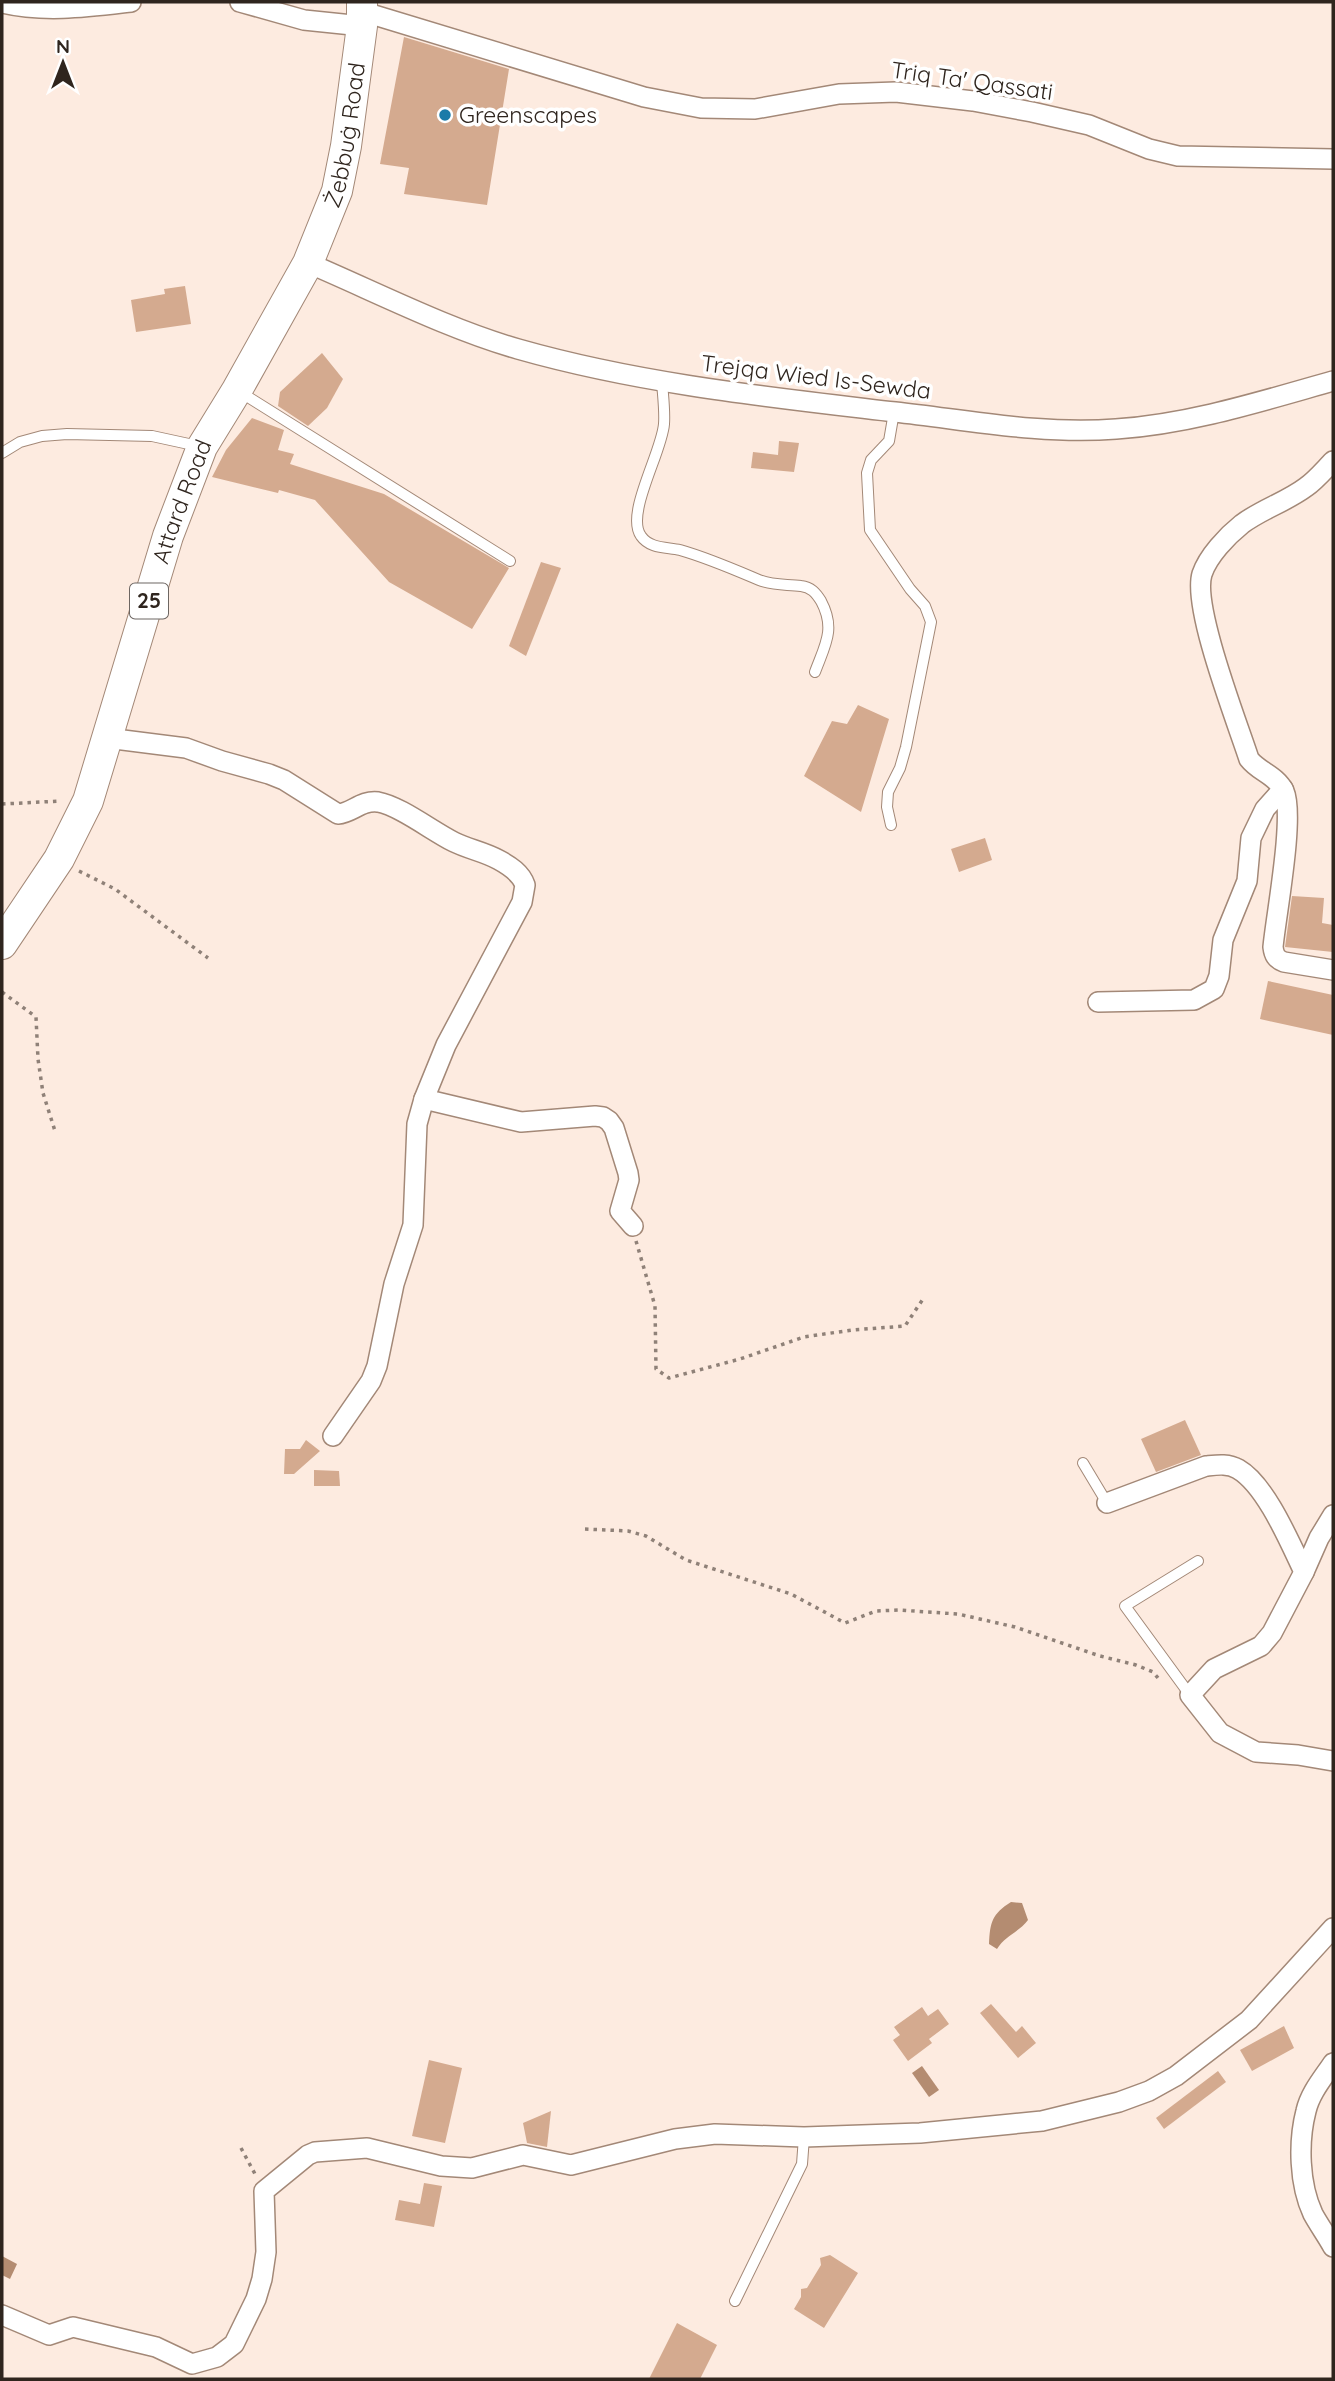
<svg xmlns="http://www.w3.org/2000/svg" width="1335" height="2381" viewBox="0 0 1335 2381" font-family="Quicksand,sans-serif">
	<rect width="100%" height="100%" fill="#fdebe0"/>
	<g fill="#b48c71">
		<path d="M 1011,1902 L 1022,1903 L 1028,1920 C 1019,1932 1005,1936 997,1949 L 989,1944 C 990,1922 992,1914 1011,1902 Z"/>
		<path d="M 922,2066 L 939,2090 L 929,2097 L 912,2073 Z"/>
		<path d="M 2,2256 L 17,2264 L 10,2279 L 2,2275 Z"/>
	</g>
	<g fill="#d4aa8f">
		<path d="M 404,37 L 509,69 L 487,205 L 404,194 L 409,168 L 380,164 Z"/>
		<path d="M 185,286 L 191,324 L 136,332 L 131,300 L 165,294 L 164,289 Z"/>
		<path d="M 322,353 L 343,379 L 327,408 L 308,426 L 278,406 L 280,392 Z"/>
		<path d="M 252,418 L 284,430 L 278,450 L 294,454 L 290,464 L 384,494 L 509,568 L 472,629 L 389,582 L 315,500 L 279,490 L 278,493 L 212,477 L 226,450 Z"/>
		<path d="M 779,441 L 799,443 L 794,472 L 751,468 L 753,452 L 778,455 Z"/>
		<path d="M 541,562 L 561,568 L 526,656 L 509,646 Z"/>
		<path d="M 858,705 L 889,719 L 861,812 L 804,776 L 832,721 L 847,724 Z"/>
		<path d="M 985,838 L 992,860 L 959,872 L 951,849 Z"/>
		<path d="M 1292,896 L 1324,898 L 1322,923 L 1333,925 L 1333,952 L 1285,947 Z"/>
		<path d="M 1268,981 L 1333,995 L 1333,1035 L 1260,1019 Z"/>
		<path d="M 1185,1420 L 1201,1455 L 1156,1472 L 1141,1439 Z"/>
		<path d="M 306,1440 L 320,1451 L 294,1474 L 284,1474 L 285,1449 L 300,1449 Z"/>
		<path d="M 314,1470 L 339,1471 L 340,1486 L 314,1486 Z"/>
		<path d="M 991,2004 L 1016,2032 L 1022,2026 L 1036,2043 L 1018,2058 L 980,2013 Z"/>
		<path d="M 922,2007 L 928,2016 L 938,2009 L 949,2024 L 929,2039 L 932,2043 L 908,2061 L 893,2040 L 900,2035 L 894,2027 Z"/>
		<path d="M 1284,2026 L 1294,2048 L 1252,2071 L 1240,2050 Z"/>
		<path d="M 429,2060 L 462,2068 L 445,2143 L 412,2136 Z"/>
		<path d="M 1218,2071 L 1226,2082 L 1164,2129 L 1156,2118 Z"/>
		<path d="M 551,2111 L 547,2147 L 527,2143 L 523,2123 Z"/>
		<path d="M 424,2183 L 442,2186 L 434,2227 L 395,2220 L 399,2200 L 420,2204 Z"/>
		<path d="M 830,2255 L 858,2273 L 824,2328 L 794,2309 L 801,2297 L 801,2289 L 807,2288 L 821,2265 L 820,2258 Z"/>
		<path d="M 677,2323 L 717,2345 L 700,2379 L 649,2379 Z"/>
	</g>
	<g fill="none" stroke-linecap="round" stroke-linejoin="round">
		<g stroke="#a38877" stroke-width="12">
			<g id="lane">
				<path d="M 662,382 C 663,396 665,411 664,424 C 662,452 625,514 641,536 C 650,549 667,547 680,550 C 708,558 733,569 759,580 C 774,586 787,584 801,586 C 811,587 816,593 821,601 C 836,629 825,645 815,672"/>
				<path d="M 240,392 L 510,561"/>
				<path d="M 2,453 L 20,442 L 42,436 L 67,434 L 152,436 L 198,446"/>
				<path d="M 891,825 L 887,807 L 888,792 L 900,768 L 906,747 L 931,622 L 925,606 L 910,589 L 870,530 L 867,473 L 871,460 L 889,441 L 894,412"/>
				<path d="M 1083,1463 L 1107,1503"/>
				<path d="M 1190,1695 L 1125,1606 L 1198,1561"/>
				<path d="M 735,2301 L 802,2164 L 804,2137"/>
			</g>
		</g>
		<g stroke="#a38877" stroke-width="22">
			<g id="street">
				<path d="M 240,2 L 304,20 L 362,26"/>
				<path d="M 2,3 C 45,13 88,7 131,2"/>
				<path d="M 361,11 L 644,97 L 701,108 L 755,109 L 839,94 L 896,92 L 973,101 L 1032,112 L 1089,125 L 1149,149 L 1178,156 L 1333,159"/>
				<path d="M 308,263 C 376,292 448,329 518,349 C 641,384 768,397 895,412 C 968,420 1042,435 1116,429 C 1190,424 1262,401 1333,381"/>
				<path d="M 1333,461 C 1325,469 1316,480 1306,487 C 1286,502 1262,509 1242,524 C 1227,536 1208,556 1202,574 C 1192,607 1237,722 1249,759 C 1259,772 1276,775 1284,791 C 1295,816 1276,915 1273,947 C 1274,955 1276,959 1284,962 L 1333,970"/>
				<path d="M 107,738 L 186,748 L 222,761 L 269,774 L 284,780 L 338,814 C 352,813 361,800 378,802 C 400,806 432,831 454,842 C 468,849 485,852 499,860 C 510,866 521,873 525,885 L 522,902 L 446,1045 L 424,1099 L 521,1122 L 595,1116 L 603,1117 L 609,1121 L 614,1128 L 628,1173 L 629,1180 L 620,1211 L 633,1226"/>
				<path d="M 1098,1002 L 1194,1000 L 1214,989 L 1219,976 L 1223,940 L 1247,881 L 1251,838 L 1265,809 L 1283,789"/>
				<path d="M 333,1436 L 371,1381 L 377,1366 L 394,1284 L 413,1225 L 417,1124 L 424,1099"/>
				<path d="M 1107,1503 L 1206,1466 C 1216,1465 1228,1463 1238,1469 C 1266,1485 1290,1543 1304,1572 L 1272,1633 L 1261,1646 L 1214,1669 L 1190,1695 L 1220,1733 L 1256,1752 L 1298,1755 L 1333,1761"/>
				<path d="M 1304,1572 L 1319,1538 L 1333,1515"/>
				<path d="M 1333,2063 C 1323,2078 1310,2093 1306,2111 C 1298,2142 1299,2184 1313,2214 C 1319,2225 1327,2236 1333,2247"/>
				<path d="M 2,2315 L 49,2335 L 73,2327 L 156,2347 L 192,2364 L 217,2357 L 234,2344 L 256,2299 L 262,2279 L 266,2252 L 264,2191 L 308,2155 L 315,2152 L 367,2148 L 441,2166 L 472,2168 L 523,2155 L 571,2165 L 675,2139 L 715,2134 L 804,2137 L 920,2133 L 1042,2121 L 1119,2102 L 1149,2091 L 1176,2076 L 1249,2020 L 1333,1928"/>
			</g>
		</g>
		<g stroke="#a38877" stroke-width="32">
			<g id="primary">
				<path id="s1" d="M 2,944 L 59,859 L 88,801 L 168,536 L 202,447 L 237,390 L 308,263 L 337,191 L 346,146 L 362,26 L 362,2"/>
			</g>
		</g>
		<g stroke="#8f8178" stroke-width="3.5" stroke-dasharray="3.5 5" stroke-linecap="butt">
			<path d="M 2,804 L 61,801"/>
			<path d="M 79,871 L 115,889 L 208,958"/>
			<path d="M 2,992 L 36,1017 L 38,1059 L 43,1093 L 55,1131"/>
			<path d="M 636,1241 L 655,1306 L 656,1369 L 669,1378 L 740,1359 L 804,1337 L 852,1330 L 905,1326 L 923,1299"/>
			<path d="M 585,1529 L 628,1531 L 646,1536 L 686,1560 L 791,1594 L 845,1623 L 876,1611 L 898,1610 L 958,1614 L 1015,1627 L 1100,1656 L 1136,1665 L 1153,1672 L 1158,1678"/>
			<path d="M 241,2148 L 255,2174"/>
		</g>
		<use href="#lane" stroke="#fff" stroke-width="10"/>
		<use href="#street" stroke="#fff" stroke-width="19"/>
		<use href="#primary" stroke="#fff" stroke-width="30"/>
	</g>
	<circle fill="#1b7ba8" stroke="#fff" stroke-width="2.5" cx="445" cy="115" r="7"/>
	<g text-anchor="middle" stroke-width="7" stroke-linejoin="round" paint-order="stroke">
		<rect fill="#fff" stroke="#6d6662" stroke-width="2" x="130" y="583.5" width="38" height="35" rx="5"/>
		<g font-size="21" font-weight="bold" fill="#2f251e">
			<text x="149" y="608">25</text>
		</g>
		<g font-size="23" fill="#2f251e" stroke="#fff">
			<text transform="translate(972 81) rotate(8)" y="8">Triq Ta' Qassati</text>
			<text dy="8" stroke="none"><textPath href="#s1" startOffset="886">Żebbuġ Road</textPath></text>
			<text transform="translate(816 377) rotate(7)" y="8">Trejqa Wied Is-Sewda</text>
			<text dy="8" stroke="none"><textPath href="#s1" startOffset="481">Attard Road</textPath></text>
		</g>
		<g font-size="23" fill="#2f251e" stroke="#fff" text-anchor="start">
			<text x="459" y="123">Greenscapes</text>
		</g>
	</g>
	<rect width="1335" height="2381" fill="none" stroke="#2f251e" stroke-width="7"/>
	<g transform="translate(63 63)" stroke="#ffffff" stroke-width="5" paint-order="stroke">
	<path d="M0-5L12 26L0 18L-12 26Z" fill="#2f251e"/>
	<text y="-10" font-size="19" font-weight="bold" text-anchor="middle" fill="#2f251e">N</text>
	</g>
</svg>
